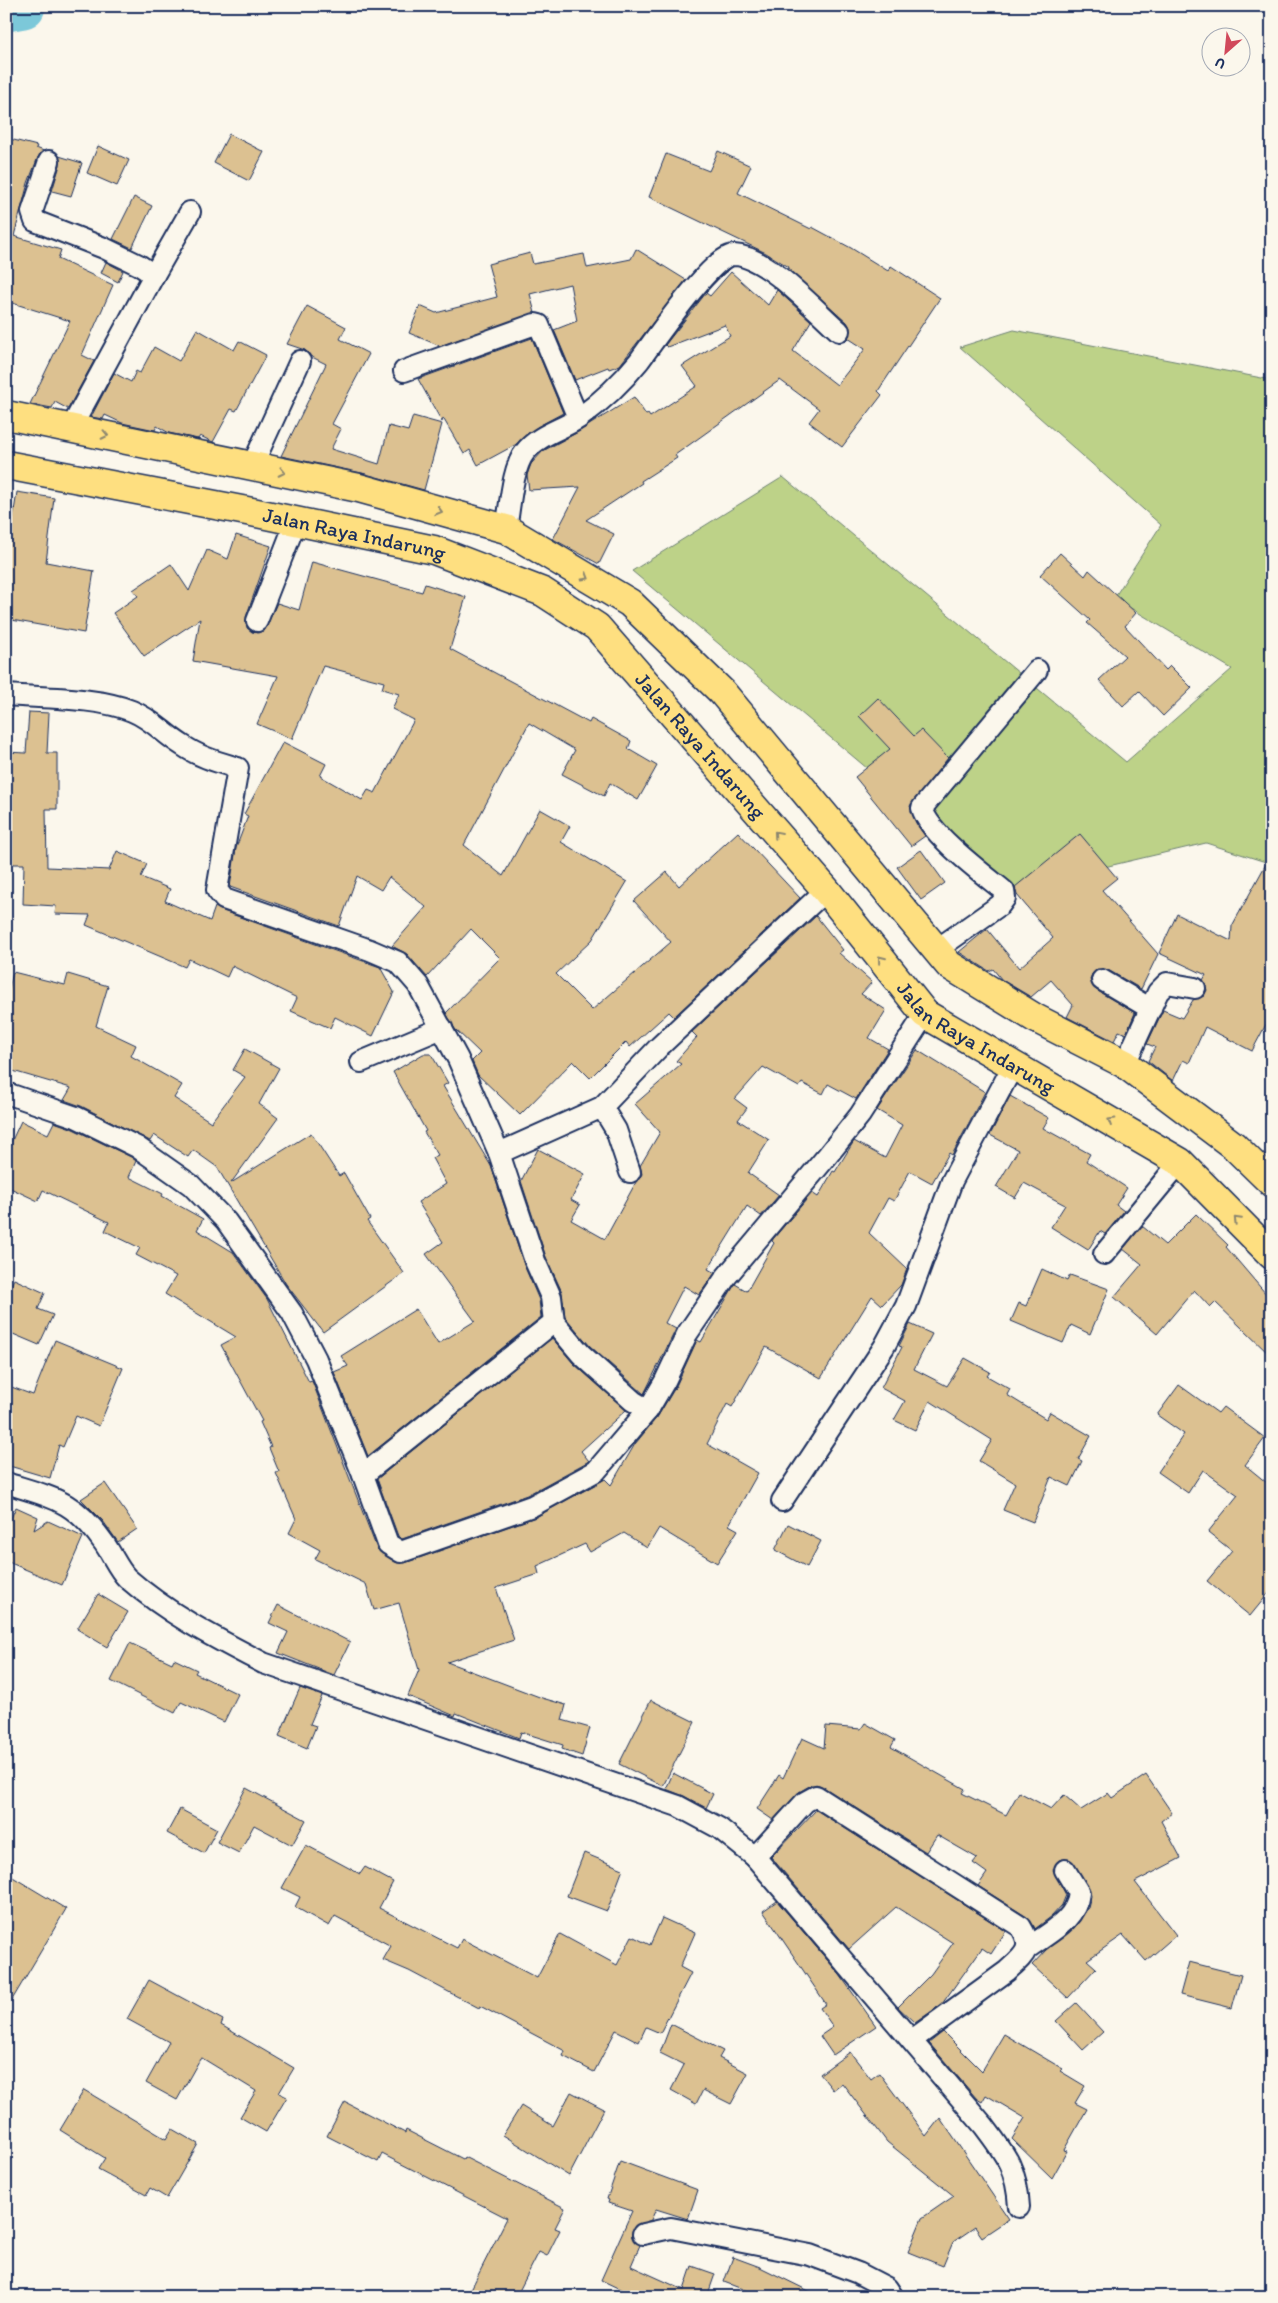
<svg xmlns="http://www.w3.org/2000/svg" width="1278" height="2303" viewBox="0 0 1278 2303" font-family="Itim,sans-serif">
	<rect width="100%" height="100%" fill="#fbf7ec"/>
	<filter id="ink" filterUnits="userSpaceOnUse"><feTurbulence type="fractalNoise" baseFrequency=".02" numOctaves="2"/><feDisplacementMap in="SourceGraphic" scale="10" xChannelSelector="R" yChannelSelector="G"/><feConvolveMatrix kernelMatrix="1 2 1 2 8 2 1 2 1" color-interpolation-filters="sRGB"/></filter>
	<g filter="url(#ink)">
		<path fill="#bdd288" stroke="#6c8073" d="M 1014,330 L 1272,380 L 1272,864 L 1206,843 L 1011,889 L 632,571 L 783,477 L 1126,762 L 1232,669 L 1114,598 L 1161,525 L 960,347 Z"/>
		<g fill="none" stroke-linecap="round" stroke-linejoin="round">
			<path stroke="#7bc8d9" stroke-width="45" d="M 6,9 L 23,6"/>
		</g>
		<g fill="#dcc191" stroke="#1b2f5e">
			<path d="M 229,134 L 264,152 L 249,181 L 214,163 Z"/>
			<path d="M 6,138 L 37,146 L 36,148 L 44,151 L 38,157 L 28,183 L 14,236 L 61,250 L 58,259 L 113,285 L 82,355 L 94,361 L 68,409 L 55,402 L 52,408 L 30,404 L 70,321 L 6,301 Z"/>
			<path d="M 98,146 L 129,160 L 117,186 L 87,173 Z"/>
			<path d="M 718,151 L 751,166 L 738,193 L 811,229 L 812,227 L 851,248 L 888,271 L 891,266 L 940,298 L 878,391 L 882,395 L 842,447 L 809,422 L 819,409 L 780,380 L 675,455 L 677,458 L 641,481 L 642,483 L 586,520 L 614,534 L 599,564 L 553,539 L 580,487 L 529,490 L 527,475 L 531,464 L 543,451 L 578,432 L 634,397 L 646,415 L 648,414 L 650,417 L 697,386 L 682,366 L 730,336 L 725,325 L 667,347 L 665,345 L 706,293 L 710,296 L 731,272 L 768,305 L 777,290 L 811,321 L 793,351 L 837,385 L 865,349 L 848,338 L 850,328 L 847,322 L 788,269 L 789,267 L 766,253 L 649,197 L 666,154 L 709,171 Z"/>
			<path d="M 59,156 L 82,163 L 71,196 L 52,191 L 60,165 Z"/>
			<path d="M 134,197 L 152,206 L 132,248 L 113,239 Z"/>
			<path d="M 636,249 L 686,280 L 623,361 L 620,365 L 609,369 L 608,367 L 575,380 L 554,330 L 577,321 L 570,284 L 530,294 L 535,313 L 440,346 L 409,333 L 420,306 L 436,313 L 497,297 L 488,264 L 530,253 L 533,264 L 584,254 L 587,268 L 631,259 Z"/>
			<path d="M 106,262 L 123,271 L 118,282 L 101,273 Z"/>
			<path d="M 307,306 L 346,327 L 340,339 L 369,354 L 332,424 L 341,429 L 331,449 L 379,464 L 389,426 L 408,431 L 413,416 L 442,424 L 424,490 L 362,473 L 281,456 L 326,364 L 310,356 L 305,350 L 287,344 Z"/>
			<path d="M 197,329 L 234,350 L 239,341 L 266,355 L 236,411 L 231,409 L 213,442 L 200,436 L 198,439 L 169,433 L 157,426 L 155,430 L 122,423 L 105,415 L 103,419 L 91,417 L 114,373 L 131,382 L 136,371 L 140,373 L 154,347 L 179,361 Z"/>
			<path d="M 532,338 L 563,413 L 537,427 L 515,445 L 478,465 L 470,450 L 464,454 L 443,418 L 442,422 L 418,379 Z"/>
			<path d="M 17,492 L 54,498 L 46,562 L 94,571 L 84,633 L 6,619 L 6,536 L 10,537 Z"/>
			<path d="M 236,535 L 271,546 L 246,617 L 247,628 L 252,632 L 258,633 L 265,630 L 277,603 L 299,610 L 312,562 L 422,592 L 425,584 L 466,597 L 450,649 L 589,723 L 591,719 L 631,741 L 628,749 L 657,766 L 638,800 L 610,783 L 604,796 L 562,774 L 575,750 L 529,723 L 464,845 L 503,876 L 540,809 L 570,826 L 561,842 L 627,882 L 592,940 L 556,974 L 592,1010 L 671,942 L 634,901 L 667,872 L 679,886 L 738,832 L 800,898 L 674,1017 L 669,1012 L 630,1047 L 626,1042 L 590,1078 L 573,1061 L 520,1115 L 478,1075 L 472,1061 L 480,1053 L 455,1029 L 446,1013 L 500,958 L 471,929 L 427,977 L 407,954 L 392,946 L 426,907 L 389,877 L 381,890 L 357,876 L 339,926 L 230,887 L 236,848 L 248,816 L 244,814 L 283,742 L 326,764 L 320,776 L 362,800 L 368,790 L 375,793 L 414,720 L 392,709 L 399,694 L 382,689 L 384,682 L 323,666 L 292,739 L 257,724 L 278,676 L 193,661 L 200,619 L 144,656 L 113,613 L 138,596 L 133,590 L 171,564 L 189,591 L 207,550 L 228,559 Z"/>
			<path d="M 1060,553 L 1085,576 L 1089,570 L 1136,613 L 1125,626 L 1166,670 L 1170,666 L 1192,688 L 1163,716 L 1139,691 L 1123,706 L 1099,680 L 1125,656 L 1087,623 L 1090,620 L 1040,575 Z"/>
			<path d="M 878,698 L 914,736 L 921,730 L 948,758 L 910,806 L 916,823 L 925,836 L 911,846 L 855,777 L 890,749 L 859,716 Z"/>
			<path d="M 29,712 L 49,713 L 47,753 L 57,753 L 57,809 L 46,809 L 47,867 L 109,870 L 117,851 L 147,864 L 141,877 L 170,889 L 165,901 L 210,921 L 215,907 L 220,910 L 380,967 L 394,992 L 373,1036 L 335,1017 L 330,1028 L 291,1011 L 297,998 L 232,966 L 227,977 L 189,959 L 185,967 L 86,925 L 90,915 L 55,914 L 56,906 L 23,904 L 24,864 L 6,864 L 6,752 L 26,753 Z"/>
			<path d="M 1080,834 L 1117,878 L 1102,890 L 1158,954 L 1141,989 L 1108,970 L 1097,969 L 1092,974 L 1090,980 L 1096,990 L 1135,1013 L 1126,1034 L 1119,1031 L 1114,1041 L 1067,1017 L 1073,1005 L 1051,980 L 1031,997 L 1002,980 L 993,969 L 989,971 L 959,952 L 987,929 L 1019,968 L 1053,938 L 1017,895 L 1015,887 Z"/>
			<path d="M 921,850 L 945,883 L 921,900 L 897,867 Z"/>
			<path d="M 1272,853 L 1272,1013 L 1252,1051 L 1205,1027 L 1189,1063 L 1183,1060 L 1173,1081 L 1148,1061 L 1155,1047 L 1147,1044 L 1163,1010 L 1182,1018 L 1193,1000 L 1204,996 L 1207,990 L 1203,980 L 1206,975 L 1159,953 L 1177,914 L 1231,941 L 1232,926 Z"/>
			<path d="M 816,916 L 843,950 L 839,953 L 872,982 L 861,994 L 886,1010 L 869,1038 L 888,1049 L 856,1099 L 828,1084 L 823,1094 L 802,1083 L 799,1087 L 763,1067 L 735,1099 L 747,1108 L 738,1120 L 769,1140 L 748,1173 L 779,1195 L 761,1216 L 747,1206 L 708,1269 L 715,1273 L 699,1295 L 684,1286 L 665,1323 L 676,1329 L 644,1394 L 590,1346 L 565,1317 L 562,1292 L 546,1257 L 521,1181 L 538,1149 L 585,1174 L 571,1200 L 580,1205 L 571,1220 L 605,1239 L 636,1182 L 639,1179 L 642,1174 L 640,1166 L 660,1132 L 635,1104 L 681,1064 L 676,1061 L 697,1037 L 692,1032 Z"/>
			<path d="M 13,972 L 65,985 L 68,974 L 108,986 L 96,1026 L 136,1045 L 131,1056 L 182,1085 L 174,1098 L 211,1122 L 245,1077 L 233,1070 L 245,1049 L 279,1068 L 259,1104 L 278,1118 L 231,1183 L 311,1133 L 339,1176 L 344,1173 L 370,1219 L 367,1221 L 404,1273 L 323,1332 L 286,1284 L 217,1167 L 193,1150 L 188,1157 L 154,1135 L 150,1141 L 81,1106 L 64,1100 L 71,1088 L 6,1069 L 6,1001 Z"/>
			<path d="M 917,1050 L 985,1092 L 952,1155 L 949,1153 L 932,1183 L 910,1171 L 894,1201 L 888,1198 L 869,1233 L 907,1269 L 901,1285 L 882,1305 L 872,1296 L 821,1378 L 766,1347 L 732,1407 L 727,1404 L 707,1444 L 758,1473 L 729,1525 L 738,1530 L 717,1563 L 659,1528 L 647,1548 L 624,1533 L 590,1552 L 585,1544 L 537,1566 L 539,1574 L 496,1588 L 514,1640 L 447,1662 L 542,1698 L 566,1705 L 562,1720 L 590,1728 L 582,1756 L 562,1749 L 563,1745 L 521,1732 L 519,1738 L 456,1713 L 455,1716 L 408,1696 L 419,1670 L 399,1603 L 374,1610 L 366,1584 L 315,1559 L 320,1550 L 289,1533 L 296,1519 L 276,1473 L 279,1472 L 269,1448 L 271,1447 L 260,1422 L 262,1421 L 221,1345 L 236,1337 L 165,1294 L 176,1276 L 136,1255 L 140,1248 L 105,1231 L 109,1222 L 43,1190 L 38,1201 L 6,1186 L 6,1153 L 21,1121 L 48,1134 L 54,1122 L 71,1128 L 131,1157 L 136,1161 L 129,1177 L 163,1194 L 162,1196 L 203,1219 L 197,1230 L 233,1252 L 267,1299 L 309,1382 L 312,1381 L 377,1549 L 395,1562 L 405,1563 L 536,1517 L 605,1479 L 611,1485 L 635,1444 L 658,1416 L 676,1386 L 697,1340 L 701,1342 L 735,1284 L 747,1291 L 774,1243 L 772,1241 L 773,1239 L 812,1193 L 818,1197 L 833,1171 L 835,1172 L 854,1141 L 885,1158 L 902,1125 L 877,1110 Z"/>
			<path d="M 423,1054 L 431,1054 L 448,1083 L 443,1086 L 491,1166 L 524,1265 L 539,1300 L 541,1317 L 368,1456 L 334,1372 L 348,1366 L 341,1356 L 416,1309 L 438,1344 L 475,1321 L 426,1254 L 443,1242 L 418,1202 L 446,1184 L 432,1158 L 438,1155 L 424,1132 L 426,1131 L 393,1072 Z"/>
			<path d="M 1010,1096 L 1049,1118 L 1043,1128 L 1090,1154 L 1086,1161 L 1127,1188 L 1116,1205 L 1124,1211 L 1105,1234 L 1100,1231 L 1088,1250 L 1051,1227 L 1065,1205 L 1024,1183 L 1015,1198 L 996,1187 L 1018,1150 L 990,1135 Z"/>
			<path d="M 1196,1214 L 1228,1245 L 1226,1247 L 1272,1301 L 1272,1357 L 1215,1302 L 1210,1307 L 1194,1290 L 1157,1334 L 1114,1297 L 1142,1264 L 1123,1249 L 1142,1226 L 1165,1245 Z"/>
			<path d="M 1042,1269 L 1067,1281 L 1070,1275 L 1109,1289 L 1090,1334 L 1071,1325 L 1063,1343 L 1011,1321 L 1019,1303 L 1026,1306 Z"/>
			<path d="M 14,1279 L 45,1293 L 38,1309 L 53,1315 L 39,1345 L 6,1331 L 6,1295 Z"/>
			<path d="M 910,1324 L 932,1334 L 914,1369 L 947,1386 L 965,1358 L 990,1372 L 987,1376 L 1010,1389 L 1007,1395 L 1046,1419 L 1050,1412 L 1091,1436 L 1078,1459 L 1082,1461 L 1070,1486 L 1051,1477 L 1033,1522 L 1003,1510 L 1015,1483 L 979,1461 L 992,1440 L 930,1401 L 915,1430 L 894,1420 L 905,1401 L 881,1388 L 902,1347 L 899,1346 Z"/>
			<path d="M 552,1338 L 573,1363 L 626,1410 L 581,1451 L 589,1461 L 527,1495 L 402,1539 L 398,1536 L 377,1479 Z"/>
			<path d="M 55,1340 L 123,1368 L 99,1426 L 76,1416 L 63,1447 L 59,1445 L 50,1478 L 6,1465 L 6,1385 L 33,1395 Z"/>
			<path d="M 1179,1385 L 1218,1413 L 1223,1407 L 1265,1438 L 1245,1465 L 1272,1487 L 1272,1589 L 1250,1616 L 1207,1581 L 1232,1551 L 1208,1532 L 1238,1495 L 1203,1470 L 1188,1493 L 1158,1472 L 1184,1434 L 1157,1415 Z"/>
			<path d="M 105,1483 L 137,1529 L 118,1542 L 103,1521 L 81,1499 Z"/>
			<path d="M 16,1507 L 38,1517 L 34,1530 L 48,1521 L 83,1537 L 62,1585 L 6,1561 L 6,1529 Z"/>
			<path d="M 788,1524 L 821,1541 L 807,1567 L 775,1550 Z"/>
			<path d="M 98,1594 L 128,1612 L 107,1647 L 77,1629 Z"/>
			<path d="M 278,1605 L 350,1642 L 334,1675 L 278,1653 L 288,1632 L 269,1623 Z"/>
			<path d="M 130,1643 L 172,1663 L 174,1659 L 197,1670 L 195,1673 L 238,1694 L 224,1722 L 181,1702 L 175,1713 L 111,1681 Z"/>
			<path d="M 300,1688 L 322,1696 L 310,1724 L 316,1726 L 307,1748 L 279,1736 Z"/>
			<path d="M 651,1700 L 695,1722 L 663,1786 L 619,1764 Z"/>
			<path d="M 865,1723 L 895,1740 L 891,1747 L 965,1789 L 962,1793 L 1006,1815 L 1019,1792 L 1051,1809 L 1064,1795 L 1081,1810 L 1108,1793 L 1112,1798 L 1146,1775 L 1172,1813 L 1161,1821 L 1181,1858 L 1135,1882 L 1176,1935 L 1146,1961 L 1123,1935 L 1087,1960 L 1096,1968 L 1068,1998 L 1032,1965 L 1046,1950 L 1075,1927 L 1088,1908 L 1091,1896 L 1089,1888 L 1071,1860 L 1059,1860 L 1053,1870 L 1066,1895 L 1062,1905 L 1052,1916 L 1035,1929 L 1027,1917 L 978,1886 L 987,1873 L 973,1863 L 977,1858 L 937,1835 L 926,1852 L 822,1786 L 811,1785 L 799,1792 L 773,1820 L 757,1809 L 779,1775 L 783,1778 L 802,1738 L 824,1748 L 826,1726 L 861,1729 Z"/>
			<path d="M 673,1773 L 713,1794 L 706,1808 L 684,1796 L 666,1789 Z"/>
			<path d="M 246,1788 L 306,1820 L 292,1845 L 254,1825 L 239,1853 L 217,1842 Z"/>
			<path d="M 180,1809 L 217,1829 L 204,1853 L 167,1833 Z"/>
			<path d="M 816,1810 L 1006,1931 L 991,1954 L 982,1948 L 942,2004 L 915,2023 L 898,2007 L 931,1974 L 953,1943 L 896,1907 L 849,1949 L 771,1857 Z"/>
			<path d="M 306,1845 L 360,1874 L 365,1867 L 393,1882 L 379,1908 L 457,1948 L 462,1939 L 537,1978 L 560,1934 L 617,1965 L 632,1936 L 650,1945 L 662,1918 L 695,1933 L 680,1967 L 691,1973 L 660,2033 L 646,2027 L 639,2042 L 616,2030 L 594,2072 L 563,2056 L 565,2051 L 480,2006 L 479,2008 L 409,1971 L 383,1960 L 391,1946 L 335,1916 L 329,1926 L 295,1907 L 300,1897 L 282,1888 Z"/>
			<path d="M 584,1853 L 623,1869 L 607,1911 L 567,1896 Z"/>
			<path d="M 6,1873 L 66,1909 L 6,2010 Z"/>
			<path d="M 777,1901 L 840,1975 L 876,2026 L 833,2055 L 820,2036 L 833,2027 L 820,2008 L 826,2004 L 763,1911 Z"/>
			<path d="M 1189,1962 L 1241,1975 L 1232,2008 L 1180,1995 Z"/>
			<path d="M 149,1980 L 223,2020 L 221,2025 L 294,2068 L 279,2093 L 287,2097 L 266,2132 L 240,2117 L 256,2091 L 202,2058 L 200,2059 L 177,2100 L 146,2083 L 169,2042 L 127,2019 Z"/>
			<path d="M 1076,2003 L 1103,2032 L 1083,2050 L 1056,2021 Z"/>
			<path d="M 671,2024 L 723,2051 L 719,2058 L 748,2073 L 731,2104 L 703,2090 L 696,2104 L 671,2090 L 684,2065 L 660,2053 Z"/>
			<path d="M 943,2032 L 982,2071 L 1004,2034 L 1063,2069 L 1060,2071 L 1085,2086 L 1075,2103 L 1087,2109 L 1064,2150 L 1067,2151 L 1052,2178 L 1012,2139 L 1025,2118 L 986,2095 L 982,2102 L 977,2099 L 929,2043 Z"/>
			<path d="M 850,2052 L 871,2079 L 879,2073 L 926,2136 L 940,2118 L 1009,2219 L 982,2237 L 975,2227 L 953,2242 L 943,2266 L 908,2252 L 922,2218 L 954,2196 L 887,2142 L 842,2083 L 833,2090 L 820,2074 Z"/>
			<path d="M 84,2090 L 166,2139 L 172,2129 L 198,2144 L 167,2198 L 150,2188 L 146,2195 L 98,2169 L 105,2158 L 60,2130 Z"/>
			<path d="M 571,2092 L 604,2109 L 569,2176 L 503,2135 L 521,2106 L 553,2126 Z"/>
			<path d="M 345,2102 L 405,2133 L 406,2130 L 463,2159 L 464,2157 L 565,2208 L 555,2228 L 560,2230 L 547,2256 L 539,2252 L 516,2297 L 467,2297 L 507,2218 L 382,2154 L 378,2162 L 327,2136 Z"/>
			<path d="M 620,2161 L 698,2190 L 688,2219 L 656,2209 L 651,2220 L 635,2226 L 632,2237 L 640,2245 L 631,2266 L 684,2290 L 692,2266 L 715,2274 L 707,2297 L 619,2297 L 622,2290 L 601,2280 L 632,2211 L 608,2203 L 609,2200 L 607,2199 Z"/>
			<path d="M 733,2257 L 760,2267 L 821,2297 L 763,2297 L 724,2282 Z"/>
		</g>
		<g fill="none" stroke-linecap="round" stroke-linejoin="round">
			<g stroke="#1b2f5e" stroke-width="24">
				<g id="street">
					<path d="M 49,161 L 32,212 L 35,221 L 104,248 L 139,265 L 154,275 L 71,428"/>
					<path d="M 154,275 L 190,212"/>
					<path d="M 404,371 L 535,324 L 539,325 L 578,418"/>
					<path d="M 252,466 L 300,361"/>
					<path d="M 506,529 C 510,508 512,468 525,452 C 538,435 561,430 579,418 C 601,402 622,382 639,361 C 653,342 713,255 734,255 C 767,256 814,309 839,331"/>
					<path d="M 257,621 L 296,521"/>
					<path d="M 6,695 C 43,698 98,697 132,711 C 152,719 164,734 182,745 C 199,757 218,762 238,768 L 217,890 L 224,899 L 370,950 L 398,962 L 418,985 L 458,1059 L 499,1153 L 535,1261 L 551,1297 L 554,1322 L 581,1354 L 633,1401 L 648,1410 L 665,1381 L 687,1334 L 726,1277 L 828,1155 L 860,1115 L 925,1014"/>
					<path d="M 936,950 L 1000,905 L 1005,898 L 1004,891 C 982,873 929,834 922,808 L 1037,670"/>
					<path d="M 1102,980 L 1151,1009"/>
					<path d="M 361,1062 L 442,1028"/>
					<path d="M 1125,1064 L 1158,992 L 1167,983 L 1195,988"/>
					<path d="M 6,1093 L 76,1117 L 137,1147 L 191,1185 L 226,1221 L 292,1313 L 316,1359 L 363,1475 L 388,1544 L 401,1552 L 532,1506 L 596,1471 L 648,1410"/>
					<path d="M 602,1107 L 616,1130 L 630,1172"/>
					<path d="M 499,1153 L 602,1107 L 660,1046 L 826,890"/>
					<path d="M 1104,1254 L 1180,1162"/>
					<path d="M 363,1475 L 554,1322"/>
					<path d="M 6,1483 C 54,1498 74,1500 104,1543 C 112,1554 118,1569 127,1578 C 168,1614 215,1638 263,1663 L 678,1806 L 719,1828 L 755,1857 L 984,2126 C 1006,2155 1017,2169 1019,2207"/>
					<path d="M 782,1501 L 884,1347 L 906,1306 L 952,1181 L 1014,1064"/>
					<path d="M 755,1857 L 805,1802 L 816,1796 L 1021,1927 C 1035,1949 1023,1956 1007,1971 L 912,2040"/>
					<path d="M 1028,1948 C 1048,1933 1076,1921 1079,1893 L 1065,1870"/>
					<path d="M 643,2234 L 671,2228 L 810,2255 L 858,2273 L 887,2288 L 893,2297"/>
				</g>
			</g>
			<g stroke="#1b2f5e" stroke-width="31">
				<g id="highway">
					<path d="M 6,415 L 359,488 L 506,529 L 630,603 L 722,692 L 949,965 L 1035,1018 L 1125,1064 L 1234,1146 L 1272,1183"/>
					<path id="s1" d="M 6,465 L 252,512 L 434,550 L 543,592 L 597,627 L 826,890 L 925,1014 L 1180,1162 L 1272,1255"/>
				</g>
			</g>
			<use href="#street" stroke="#fbf7ec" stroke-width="20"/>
			<use href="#highway" stroke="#fedf80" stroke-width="28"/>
		</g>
		<defs><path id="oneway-chevron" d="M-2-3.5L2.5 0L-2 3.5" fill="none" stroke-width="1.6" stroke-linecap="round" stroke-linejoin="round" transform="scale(1.25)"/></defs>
		<g stroke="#8c876f">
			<use href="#oneway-chevron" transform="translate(105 435) rotate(12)"/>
			<use href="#oneway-chevron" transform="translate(282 472) rotate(12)"/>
			<use href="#oneway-chevron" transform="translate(439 511) rotate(16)"/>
			<use href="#oneway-chevron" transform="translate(586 577) rotate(31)"/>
			<use href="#oneway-chevron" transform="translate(777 834) rotate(-131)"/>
			<use href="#oneway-chevron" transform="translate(881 959) rotate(-129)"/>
			<use href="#oneway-chevron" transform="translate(1111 1121) rotate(-149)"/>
			<use href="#oneway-chevron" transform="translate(1237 1220) rotate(-135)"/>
		</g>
	</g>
	<g text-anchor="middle" stroke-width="4" stroke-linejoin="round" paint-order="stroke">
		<g font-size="21" fill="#1b2f5e" stroke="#fbf7ec">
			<text dy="7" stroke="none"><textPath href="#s1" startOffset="355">Jalan Raya Indarung</textPath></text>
			<text dy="7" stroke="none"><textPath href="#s1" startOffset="775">Jalan Raya Indarung</textPath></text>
			<text dy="7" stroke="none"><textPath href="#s1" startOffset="1180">Jalan Raya Indarung</textPath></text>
		</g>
	</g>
	<rect width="1278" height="2303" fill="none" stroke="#fbf7ec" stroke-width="25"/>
	<rect x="12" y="12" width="1253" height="2278" fill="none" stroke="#1b2f5e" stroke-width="2" filter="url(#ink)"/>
	<g transform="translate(1226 52) rotate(207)"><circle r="24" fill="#fbf7ec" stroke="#a1a7b3"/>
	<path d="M0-4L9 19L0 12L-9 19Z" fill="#d1495b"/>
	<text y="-8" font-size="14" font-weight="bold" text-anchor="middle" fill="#1b2f5e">U</text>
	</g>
</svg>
